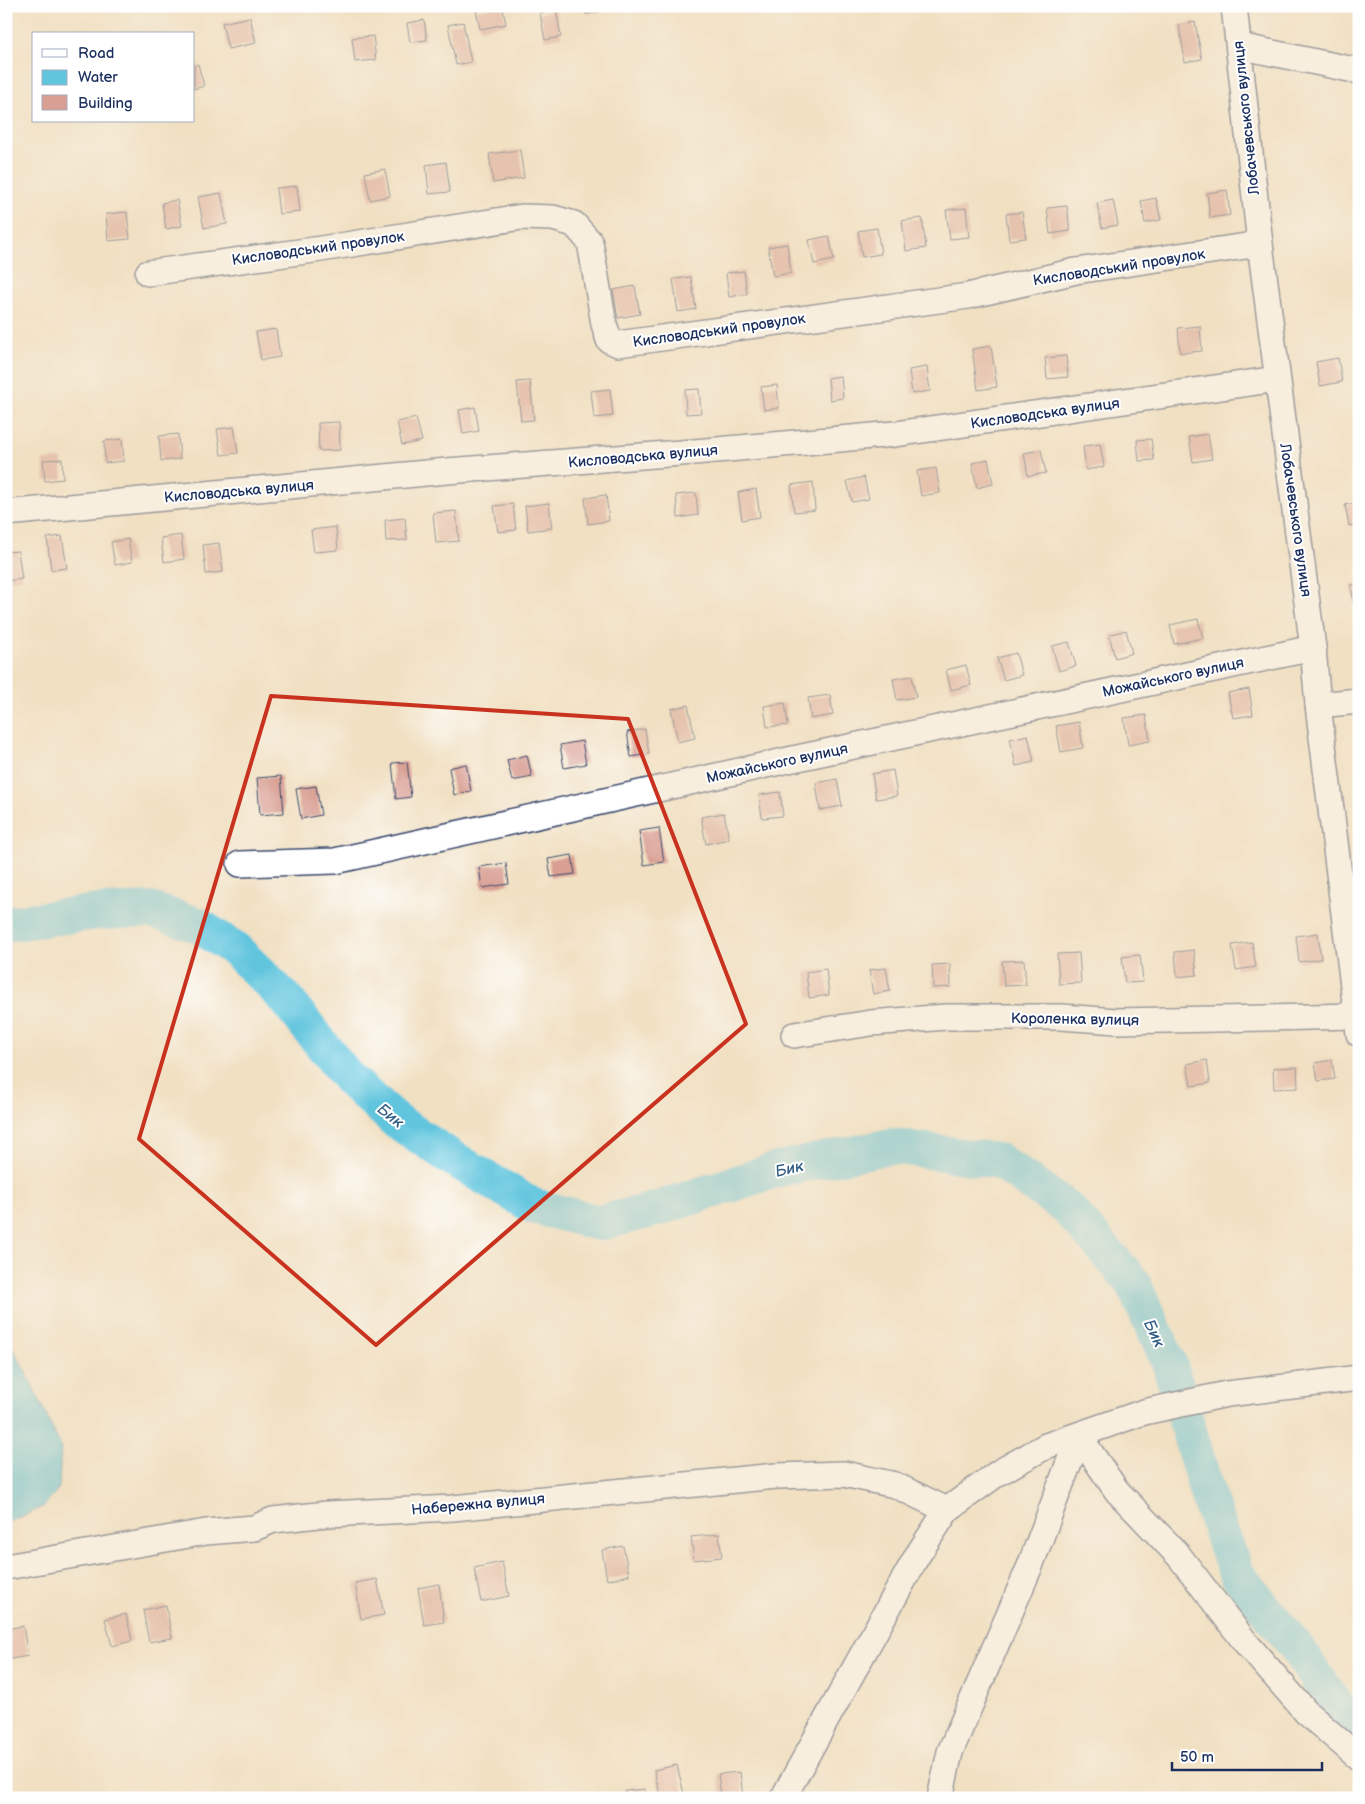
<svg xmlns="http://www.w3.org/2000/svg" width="1365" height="1804" viewBox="0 0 1365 1804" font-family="'Balsamiq Sans',sans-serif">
	<rect width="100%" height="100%" fill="#fff"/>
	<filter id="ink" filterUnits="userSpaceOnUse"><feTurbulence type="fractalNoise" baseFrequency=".02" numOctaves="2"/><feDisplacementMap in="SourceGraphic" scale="10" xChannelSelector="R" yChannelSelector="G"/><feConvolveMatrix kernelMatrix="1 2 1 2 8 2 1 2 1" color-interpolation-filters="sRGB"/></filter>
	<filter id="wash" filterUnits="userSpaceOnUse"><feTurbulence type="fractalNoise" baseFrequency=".0096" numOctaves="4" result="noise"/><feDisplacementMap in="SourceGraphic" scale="20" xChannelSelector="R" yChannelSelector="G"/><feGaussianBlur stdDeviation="1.12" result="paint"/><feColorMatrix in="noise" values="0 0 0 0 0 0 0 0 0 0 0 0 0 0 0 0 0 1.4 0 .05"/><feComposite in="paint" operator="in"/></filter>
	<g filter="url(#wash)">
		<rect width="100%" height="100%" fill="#f1e0c2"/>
		<path fill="#60c5dd" stroke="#3e7a9e" d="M 6,1335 L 28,1376 L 61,1447 L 59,1488 L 43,1507 L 6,1523 Z"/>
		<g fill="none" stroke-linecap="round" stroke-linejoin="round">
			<path stroke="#60c5dd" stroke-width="36" d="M 6,924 L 98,912 L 151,910 L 198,925 L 236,950 L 285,998 L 350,1080 L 395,1120 L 452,1158 L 533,1206 L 599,1223 L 653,1210 L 779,1169 L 891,1146 L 999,1161 L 1067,1208 L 1132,1281 L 1169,1362 L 1209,1500 L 1236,1573 L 1297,1648 L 1344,1717 L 1359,1729"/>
		</g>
		<g id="blocks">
			<g fill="#d99f93">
				<path d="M 498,6 L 502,6 L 506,24 L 480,29 L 476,10 Z"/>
				<path d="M 584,6 L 606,6 L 607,10 L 586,14 Z"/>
				<path d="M 556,9 L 561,37 L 545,40 L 540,13 Z"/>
				<path d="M 250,17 L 256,43 L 228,49 L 222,23 Z"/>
				<path d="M 424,20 L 427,40 L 410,42 L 407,23 Z"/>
				<path d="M 463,22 L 471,62 L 456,65 L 448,25 Z"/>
				<path d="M 1195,22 L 1202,59 L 1185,62 L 1179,25 Z"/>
				<path d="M 373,36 L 376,60 L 355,62 L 352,38 Z"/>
				<path d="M 198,64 L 204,86 L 194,89 L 194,66 Z"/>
				<path d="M 520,150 L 524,178 L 493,183 L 489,154 Z"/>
				<path d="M 446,162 L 450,192 L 429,194 L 426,165 Z"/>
				<path d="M 385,169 L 390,196 L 370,200 L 365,173 Z"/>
				<path d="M 297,186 L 300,212 L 279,214 L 276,188 Z"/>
				<path d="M 1227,190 L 1230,215 L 1210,218 L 1207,193 Z"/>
				<path d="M 221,193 L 227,224 L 204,228 L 198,197 Z"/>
				<path d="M 1156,198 L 1161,220 L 1145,223 L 1141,201 Z"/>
				<path d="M 177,200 L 182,226 L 166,229 L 162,203 Z"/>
				<path d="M 1113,200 L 1118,225 L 1102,228 L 1097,203 Z"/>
				<path d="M 1067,206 L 1070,231 L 1050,234 L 1047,208 Z"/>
				<path d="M 966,208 L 969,237 L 950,239 L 946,210 Z"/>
				<path d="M 127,212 L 130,239 L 108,241 L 106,214 Z"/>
				<path d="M 1022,212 L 1026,238 L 1009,240 L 1006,214 Z"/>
				<path d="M 922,218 L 926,248 L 906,251 L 902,221 Z"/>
				<path d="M 877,228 L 881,254 L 862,257 L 858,231 Z"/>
				<path d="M 829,236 L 834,260 L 814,264 L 809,240 Z"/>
				<path d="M 787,244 L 791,273 L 773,276 L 768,247 Z"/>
				<path d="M 744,271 L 747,294 L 729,297 L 726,273 Z"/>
				<path d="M 691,277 L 696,309 L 678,312 L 673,279 Z"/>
				<path d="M 635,286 L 640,314 L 618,318 L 613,290 Z"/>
				<path d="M 1200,326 L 1202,351 L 1180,353 L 1178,328 Z"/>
				<path d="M 276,329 L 280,357 L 261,360 L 256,332 Z"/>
				<path d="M 991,346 L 997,387 L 978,390 L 972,349 Z"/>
				<path d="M 1066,356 L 1068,377 L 1047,379 L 1045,358 Z"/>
				<path d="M 1338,358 L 1342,382 L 1320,386 L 1316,362 Z"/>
				<path d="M 927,367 L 930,391 L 912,394 L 909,370 Z"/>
				<path d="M 841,376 L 843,398 L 830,400 L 828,378 Z"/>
				<path d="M 530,381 L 534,420 L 521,421 L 517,382 Z"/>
				<path d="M 777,385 L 779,408 L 764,410 L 761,387 Z"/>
				<path d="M 610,389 L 613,416 L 594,418 L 591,391 Z"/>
				<path d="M 699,389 L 701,413 L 686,414 L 685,390 Z"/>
				<path d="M 475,407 L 479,431 L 463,434 L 459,410 Z"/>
				<path d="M 416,418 L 422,441 L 402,445 L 397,422 Z"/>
				<path d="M 339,422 L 340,450 L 319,451 L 318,423 Z"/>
				<path d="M 234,427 L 238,453 L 221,455 L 217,429 Z"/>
				<path d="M 178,434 L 180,459 L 161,461 L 159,436 Z"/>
				<path d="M 1208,434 L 1212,459 L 1193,462 L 1189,437 Z"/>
				<path d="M 122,439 L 124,461 L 105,463 L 104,441 Z"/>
				<path d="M 1151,439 L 1154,460 L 1139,461 L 1137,440 Z"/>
				<path d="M 1100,444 L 1104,467 L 1086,470 L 1083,446 Z"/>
				<path d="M 1041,450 L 1046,473 L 1028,476 L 1024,453 Z"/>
				<path d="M 62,459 L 63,479 L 45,481 L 43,460 Z"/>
				<path d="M 988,459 L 993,484 L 977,488 L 972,463 Z"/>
				<path d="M 936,468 L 940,493 L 921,496 L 917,471 Z"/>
				<path d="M 864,477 L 869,499 L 852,502 L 847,481 Z"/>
				<path d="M 813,482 L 815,510 L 794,512 L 791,485 Z"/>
				<path d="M 756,489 L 760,517 L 742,520 L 738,492 Z"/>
				<path d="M 696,493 L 698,515 L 678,518 L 676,495 Z"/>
				<path d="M 606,495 L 609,521 L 588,524 L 585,498 Z"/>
				<path d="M 1359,502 L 1359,524 L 1349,526 L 1345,505 Z"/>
				<path d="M 549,503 L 552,528 L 528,531 L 525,506 Z"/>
				<path d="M 513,504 L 516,530 L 498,532 L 494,506 Z"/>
				<path d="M 456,511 L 459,541 L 436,543 L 433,513 Z"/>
				<path d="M 405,518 L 407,540 L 386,541 L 385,520 Z"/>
				<path d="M 336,527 L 338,550 L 314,552 L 311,530 Z"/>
				<path d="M 181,535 L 184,559 L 164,562 L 161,538 Z"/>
				<path d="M 62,536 L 67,568 L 51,570 L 47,538 Z"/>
				<path d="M 128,539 L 132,562 L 115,565 L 111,542 Z"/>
				<path d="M 219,543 L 223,572 L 206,574 L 203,545 Z"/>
				<path d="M 18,551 L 22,579 L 6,581 L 6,552 Z"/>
				<path d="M 1359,584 L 1359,603 L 1354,604 L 1351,585 Z"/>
				<path d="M 1198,619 L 1203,638 L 1174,644 L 1170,625 Z"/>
				<path d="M 1126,630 L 1132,653 L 1115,658 L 1109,635 Z"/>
				<path d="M 1069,642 L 1076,666 L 1059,671 L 1052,646 Z"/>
				<path d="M 1016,653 L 1022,675 L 1004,680 L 997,658 Z"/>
				<path d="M 966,665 L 971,685 L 951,690 L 946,670 Z"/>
				<path d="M 912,676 L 916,697 L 897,700 L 893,679 Z"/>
				<path d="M 1249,689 L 1253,715 L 1233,718 L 1228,693 Z"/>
				<path d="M 830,695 L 833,715 L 811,719 L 808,698 Z"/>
				<path d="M 785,703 L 788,725 L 767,727 L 764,706 Z"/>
				<path d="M 688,705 L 695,738 L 678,742 L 671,709 Z"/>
				<path d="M 1146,715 L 1150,741 L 1128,745 L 1124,718 Z"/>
				<path d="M 1079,722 L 1083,748 L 1061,752 L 1056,726 Z"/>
				<path d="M 645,729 L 649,754 L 631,757 L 627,732 Z"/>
				<path d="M 1028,735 L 1034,762 L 1016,766 L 1010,739 Z"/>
				<path d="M 582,741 L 586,764 L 564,768 L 560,745 Z"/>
				<path d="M 1355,743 L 1359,743 L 1359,762 L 1358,762 Z"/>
				<path d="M 527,755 L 532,777 L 512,781 L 507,760 Z"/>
				<path d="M 407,762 L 411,797 L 396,799 L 392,763 Z"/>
				<path d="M 466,764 L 471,791 L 454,795 L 449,768 Z"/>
				<path d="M 893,770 L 897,796 L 876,799 L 872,774 Z"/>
				<path d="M 281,776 L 284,813 L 260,815 L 257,778 Z"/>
				<path d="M 837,779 L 842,806 L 820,810 L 816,783 Z"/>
				<path d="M 316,786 L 321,815 L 301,819 L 296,789 Z"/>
				<path d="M 780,792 L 783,816 L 762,818 L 759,795 Z"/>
				<path d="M 724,813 L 729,839 L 706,844 L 701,817 Z"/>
				<path d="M 659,828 L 664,862 L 644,865 L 639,831 Z"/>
				<path d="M 572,855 L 575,874 L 551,877 L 548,859 Z"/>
				<path d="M 506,863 L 509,884 L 482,888 L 479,867 Z"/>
				<path d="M 1318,933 L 1321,959 L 1299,962 L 1296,936 Z"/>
				<path d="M 1252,942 L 1256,967 L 1236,970 L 1232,945 Z"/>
				<path d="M 1194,950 L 1197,975 L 1177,977 L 1175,952 Z"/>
				<path d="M 1079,953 L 1081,983 L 1059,984 L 1057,954 Z"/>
				<path d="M 1140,955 L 1143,982 L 1125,983 L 1122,957 Z"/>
				<path d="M 1024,960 L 1026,985 L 1004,986 L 1002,961 Z"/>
				<path d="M 950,964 L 951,987 L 933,988 L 932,965 Z"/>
				<path d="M 886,968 L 890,991 L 873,994 L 869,970 Z"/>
				<path d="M 826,969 L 829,995 L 809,998 L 806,972 Z"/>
				<path d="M 1207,1060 L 1210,1083 L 1191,1086 L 1187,1064 Z"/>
				<path d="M 1332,1060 L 1335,1079 L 1318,1081 L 1315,1063 Z"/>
				<path d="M 1297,1067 L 1298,1088 L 1274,1089 L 1273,1068 Z"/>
				<path d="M 719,1534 L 722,1557 L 694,1560 L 691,1537 Z"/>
				<path d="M 623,1546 L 629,1575 L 607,1580 L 602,1550 Z"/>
				<path d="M 502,1562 L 509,1596 L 481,1602 L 474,1568 Z"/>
				<path d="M 377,1579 L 384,1615 L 361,1619 L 355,1583 Z"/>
				<path d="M 439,1584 L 444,1622 L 424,1625 L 418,1588 Z"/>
				<path d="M 166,1605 L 172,1638 L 149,1642 L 143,1610 Z"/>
				<path d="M 126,1614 L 132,1641 L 112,1646 L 105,1619 Z"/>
				<path d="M 23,1626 L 28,1656 L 6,1660 L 6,1629 Z"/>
				<path d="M 677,1765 L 685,1798 L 661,1798 L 654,1770 Z"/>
				<path d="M 740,1772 L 743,1798 L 721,1798 L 718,1774 Z"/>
				<path d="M 645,1789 L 646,1798 L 625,1798 L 625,1791 Z"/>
			</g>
		</g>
	</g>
	<g filter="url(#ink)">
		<use href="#blocks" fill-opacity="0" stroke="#3b4a6d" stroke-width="1"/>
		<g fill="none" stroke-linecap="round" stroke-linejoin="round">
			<g stroke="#3b4a6d" stroke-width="28">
				<g id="minor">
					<path d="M 1234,6 L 1260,244 L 1313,648 L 1318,705 L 1359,1034"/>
					<path d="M 1239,46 L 1359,71"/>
					<path d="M 148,273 L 321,249 L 522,217 L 553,218 L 574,224 L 590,242 L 604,324 L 609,340 L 618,344 L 968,296 L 1076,271 L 1260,244"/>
					<path d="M 6,513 L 447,471 L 694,452 L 895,434 L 1277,379"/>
					<path d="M 1318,705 L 1359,701"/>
					<path d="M 240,864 L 335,861 L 793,759 L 1313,648"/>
					<path d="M 794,1035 L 871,1023 L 946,1017 L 1061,1017 L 1117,1021 L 1356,1016"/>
					<path d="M 1079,1436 L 1117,1491 L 1179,1556 L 1246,1643 L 1307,1713 L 1359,1758"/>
					<path d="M 6,1567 L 206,1532 L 254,1528 L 273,1520 L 327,1514 L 453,1508 L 776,1476 L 844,1474 L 895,1485 L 947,1510"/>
					<path d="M 783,1798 L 917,1556 L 947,1510 L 998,1473 L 1046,1446 L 1144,1412 L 1227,1394 L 1359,1378"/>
					<path d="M 940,1798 L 950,1752 L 1030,1566 L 1079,1436"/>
				</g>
			</g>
			<use href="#minor" stroke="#fff" stroke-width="25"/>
		</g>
	</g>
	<path d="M0 0H1365V1804H0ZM 271,696 L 628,719 L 746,1024 L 376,1345 L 139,1139 Z" fill="#f1e0c2" fill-opacity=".55" fill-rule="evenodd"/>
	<path fill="none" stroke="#c8321e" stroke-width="4" stroke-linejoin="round" d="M 271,696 L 628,719 L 746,1024 L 376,1345 L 139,1139 Z"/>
	<g text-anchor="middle" stroke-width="4" stroke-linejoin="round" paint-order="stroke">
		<g font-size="15" fill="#1b2f5e" stroke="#fff">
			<text transform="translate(1246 118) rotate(-96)" y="5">Лобачевського вулиця</text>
			<text transform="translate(318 248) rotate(-8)" y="5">Кисловодський провулок</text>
			<text transform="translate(1119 267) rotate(-9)" y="5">Кисловодський провулок</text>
			<text transform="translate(719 330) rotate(-8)" y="5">Кисловодський провулок</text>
			<text transform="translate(1045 413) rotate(-8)" y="5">Кисловодська вулиця</text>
			<text transform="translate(643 456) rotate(-5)" y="5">Кисловодська вулиця</text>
			<text transform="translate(239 491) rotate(-5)" y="5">Кисловодська вулиця</text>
			<text transform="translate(1296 520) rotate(82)" y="5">Лобачевського вулиця</text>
			<text transform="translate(1173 677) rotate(-12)" y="5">Можайського вулиця</text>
			<text transform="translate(777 763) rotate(-12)" y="5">Можайського вулиця</text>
			<text transform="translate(1075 1019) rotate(1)" y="5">Короленка вулиця</text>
			<text transform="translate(478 1504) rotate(-5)" y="5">Набережна вулиця</text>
		</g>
		<g font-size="16" font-style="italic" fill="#305c84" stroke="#fff">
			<text transform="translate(391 1115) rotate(39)" y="6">Бик</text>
			<text transform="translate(789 1168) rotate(-13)" y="6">Бик</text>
			<text transform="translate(1155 1333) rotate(65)" y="6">Бик</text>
		</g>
	</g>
	<rect width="1365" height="1804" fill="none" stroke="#fff" stroke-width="25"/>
	<rect x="32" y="32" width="162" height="90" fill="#ffffff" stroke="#a4acbf"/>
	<rect x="42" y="49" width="25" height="8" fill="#ffffff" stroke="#a4acbf"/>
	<text x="78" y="58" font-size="15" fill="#1b2f5e">Road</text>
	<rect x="42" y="70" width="25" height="15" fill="#60c5dd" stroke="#a4acbf"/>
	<text x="78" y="82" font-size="15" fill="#1b2f5e">Water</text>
	<rect x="42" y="95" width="25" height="15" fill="#d99f93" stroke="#a4acbf"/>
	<text x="78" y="108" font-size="15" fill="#1b2f5e">Building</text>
	<path d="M1172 1762v8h150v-8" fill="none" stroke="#1b2f5e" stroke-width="2.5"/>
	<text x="1180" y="1762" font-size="15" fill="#1b2f5e" stroke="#ffffff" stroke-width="4" paint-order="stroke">50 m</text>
</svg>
